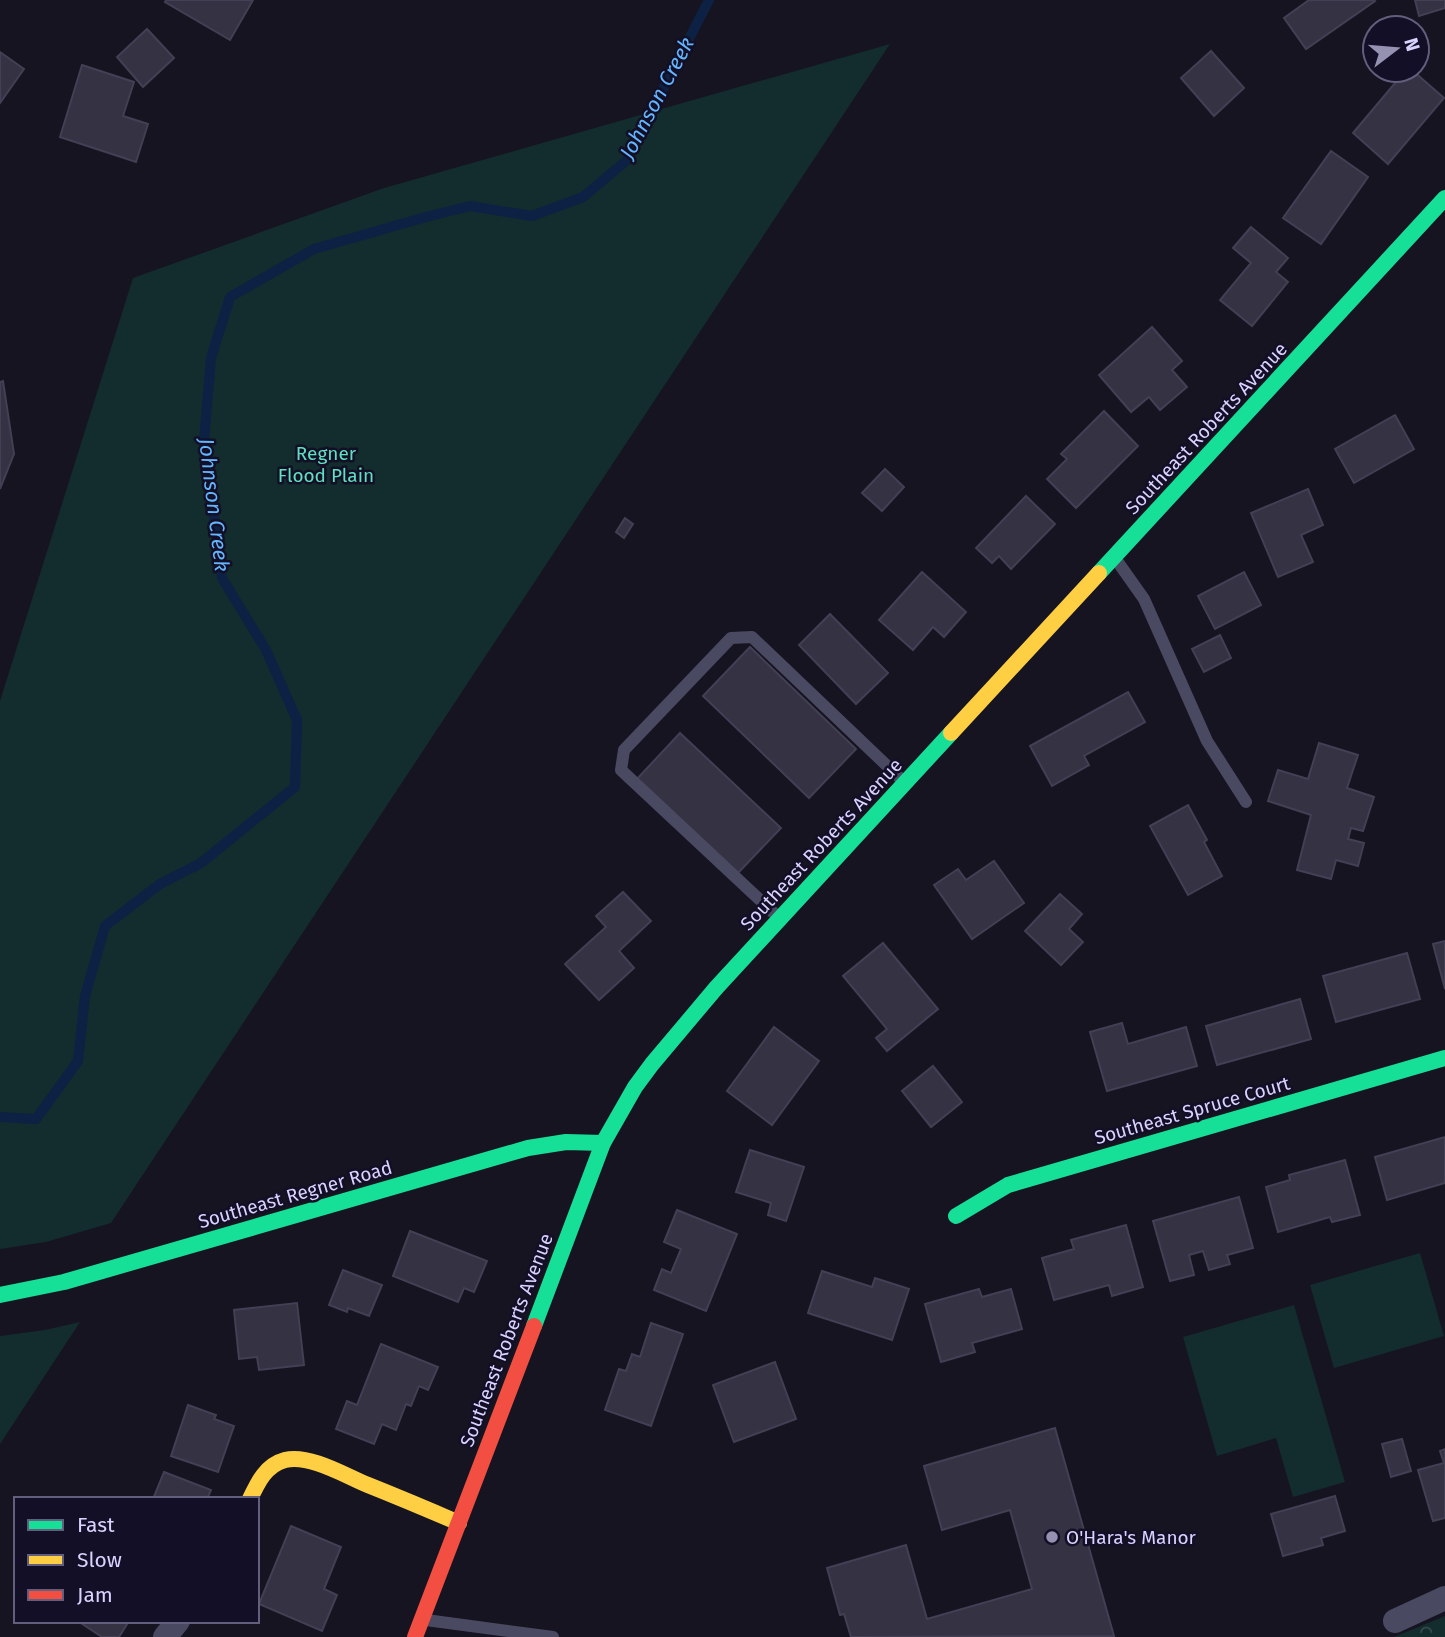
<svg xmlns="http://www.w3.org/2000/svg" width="1445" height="1637" viewBox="0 0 1445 1637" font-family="'Fira Sans',sans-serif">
	<defs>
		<pattern id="forest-crowns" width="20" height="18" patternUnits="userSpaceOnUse" patternTransform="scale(1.75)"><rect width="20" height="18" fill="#132c2d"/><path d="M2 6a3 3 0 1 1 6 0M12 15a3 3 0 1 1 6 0" fill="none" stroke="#354a4c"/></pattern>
	</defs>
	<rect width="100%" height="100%" fill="#161421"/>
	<path fill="url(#forest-crowns)" d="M 1445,1616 L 1445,1637 L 1394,1637 Z"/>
	<g fill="#132c2d">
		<path d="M 890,44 L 111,1223 L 46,1242 L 0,1249 L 0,701 L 133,278 L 384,188 Z"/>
		<path d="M 1420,1253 L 1444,1336 L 1334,1368 L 1310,1285 Z"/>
		<path d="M 1294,1305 L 1345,1482 L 1293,1497 L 1276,1438 L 1217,1456 L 1183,1337 Z"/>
		<path d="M 80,1322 L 0,1444 L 0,1336 L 45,1330 Z"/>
	</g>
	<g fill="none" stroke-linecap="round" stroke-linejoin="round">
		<path stroke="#0d2144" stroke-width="10" d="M 0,1117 L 36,1119 L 78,1061 L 85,996 L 105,926 L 160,884 L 201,863 L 295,787 L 297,720 L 266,650 L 222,578 L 204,441 L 211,358 L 230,297 L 314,249 L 426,217 L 470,206 L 532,216 L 583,197 L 626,161 L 709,0"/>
	</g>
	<g fill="#343243" stroke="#433f54" stroke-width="2">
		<path d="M 166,0 L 253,0 L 230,40 L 165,2 Z"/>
		<path d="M 1309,0 L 1374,0 L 1375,1 L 1306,49 L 1284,18 Z"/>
		<path d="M 1415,0 L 1445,0 L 1445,8 L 1419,16 Z"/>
		<path d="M 147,29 L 174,58 L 143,87 L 117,57 Z"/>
		<path d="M 1211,51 L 1244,88 L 1214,116 L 1181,78 Z"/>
		<path d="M 0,52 L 24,69 L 0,103 Z"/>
		<path d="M 82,65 L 134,82 L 123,116 L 148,124 L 136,162 L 60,137 Z"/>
		<path d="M 1406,70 L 1412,70 L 1444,98 L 1388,164 L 1353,133 Z"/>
		<path d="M 1331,151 L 1368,177 L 1321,244 L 1283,218 Z"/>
		<path d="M 1251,227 L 1288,258 L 1276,272 L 1288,282 L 1252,326 L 1220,300 L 1251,263 L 1233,248 Z"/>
		<path d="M 1152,327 L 1182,361 L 1172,370 L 1187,387 L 1160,410 L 1149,397 L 1131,412 L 1099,375 Z"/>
		<path d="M 3,381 L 14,454 L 0,489 L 0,382 Z"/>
		<path d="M 1104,411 L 1138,446 L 1076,508 L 1047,479 L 1067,459 L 1061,454 Z"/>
		<path d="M 1395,415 L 1414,449 L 1354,483 L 1335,449 Z"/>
		<path d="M 885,469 L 904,487 L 882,511 L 862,493 Z"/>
		<path d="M 1308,489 L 1323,525 L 1301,535 L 1313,562 L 1278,577 L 1251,513 Z"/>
		<path d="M 1026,496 L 1055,524 L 1011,569 L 999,556 L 992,563 L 976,548 Z"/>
		<path d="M 625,518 L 633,524 L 624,538 L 616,532 Z"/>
		<path d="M 922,572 L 966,612 L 944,637 L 933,627 L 913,650 L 879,620 Z"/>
		<path d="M 1244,572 L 1261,605 L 1215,629 L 1198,596 Z"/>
		<path d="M 830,614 L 888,673 L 856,704 L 799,645 Z"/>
		<path d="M 1220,635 L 1231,658 L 1204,672 L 1192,649 Z"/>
		<path d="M 750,647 L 856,749 L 809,798 L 703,696 Z"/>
		<path d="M 1128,692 L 1145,722 L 1084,756 L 1089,765 L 1052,786 L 1030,746 Z"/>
		<path d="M 680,733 L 781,828 L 736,875 L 636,780 Z"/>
		<path d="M 1319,743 L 1358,755 L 1347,788 L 1374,797 L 1363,831 L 1351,828 L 1348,839 L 1364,843 L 1358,866 L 1336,860 L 1331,879 L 1297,870 L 1311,815 L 1268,801 L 1278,770 L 1308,779 Z"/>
		<path d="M 1188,805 L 1207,840 L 1204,842 L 1222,876 L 1188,895 L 1150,826 Z"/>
		<path d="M 994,861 L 1024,903 L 972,939 L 934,885 L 958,869 L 966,880 Z"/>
		<path d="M 623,892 L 651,921 L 619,951 L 634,968 L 599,1000 L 565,964 L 606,927 L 596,916 Z"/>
		<path d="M 1060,894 L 1082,914 L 1069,929 L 1083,942 L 1061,965 L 1025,931 Z"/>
		<path d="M 1445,941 L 1445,989 L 1433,944 Z"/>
		<path d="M 883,943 L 938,1009 L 887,1051 L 876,1038 L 887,1029 L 843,976 Z"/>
		<path d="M 1407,953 L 1420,999 L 1336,1022 L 1323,976 Z"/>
		<path d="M 1300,999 L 1311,1039 L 1217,1065 L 1206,1026 Z"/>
		<path d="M 1122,1023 L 1128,1044 L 1186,1027 L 1197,1066 L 1107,1091 L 1090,1032 Z"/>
		<path d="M 774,1027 L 819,1061 L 772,1125 L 727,1091 Z"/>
		<path d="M 933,1066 L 962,1102 L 931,1127 L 902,1091 Z"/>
		<path d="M 1445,1137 L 1445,1183 L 1387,1200 L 1375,1157 Z"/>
		<path d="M 750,1150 L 804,1167 L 786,1221 L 768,1215 L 771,1203 L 736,1192 Z"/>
		<path d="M 1345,1160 L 1360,1215 L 1332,1222 L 1330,1217 L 1278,1232 L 1266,1187 L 1290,1180 L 1289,1175 Z"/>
		<path d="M 1239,1197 L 1253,1248 L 1227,1255 L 1230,1264 L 1209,1270 L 1203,1251 L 1189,1255 L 1194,1275 L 1170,1281 L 1153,1221 Z"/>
		<path d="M 677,1210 L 737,1234 L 706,1311 L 654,1290 L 662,1269 L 671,1273 L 681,1249 L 664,1242 Z"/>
		<path d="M 1126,1225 L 1143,1287 L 1112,1296 L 1109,1285 L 1054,1300 L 1042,1258 L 1074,1249 L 1071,1240 Z"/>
		<path d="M 410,1231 L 487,1261 L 474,1292 L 464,1288 L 458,1302 L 393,1276 Z"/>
		<path d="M 343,1270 L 382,1285 L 369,1316 L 348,1308 L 347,1312 L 329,1305 Z"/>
		<path d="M 822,1271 L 872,1287 L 875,1278 L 909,1289 L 892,1340 L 808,1313 Z"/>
		<path d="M 979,1289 L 982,1297 L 1011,1289 L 1022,1329 L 972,1343 L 975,1352 L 941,1362 L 925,1304 Z"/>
		<path d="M 297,1303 L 304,1365 L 259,1370 L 257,1357 L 239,1359 L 234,1310 Z"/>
		<path d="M 651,1323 L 683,1334 L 651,1426 L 605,1410 L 619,1369 L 626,1371 L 632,1354 L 640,1357 Z"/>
		<path d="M 381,1344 L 438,1367 L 428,1390 L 419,1386 L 411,1406 L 406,1404 L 396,1430 L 382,1424 L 374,1444 L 336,1429 L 347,1401 L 357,1405 Z"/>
		<path d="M 775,1362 L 796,1419 L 734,1442 L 713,1385 Z"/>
		<path d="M 188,1405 L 216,1415 L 214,1419 L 234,1426 L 218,1472 L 171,1456 Z"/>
		<path d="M 1055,1428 L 1114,1636 L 851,1637 L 844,1614 L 840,1615 L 827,1568 L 906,1545 L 927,1619 L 1032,1589 L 1010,1510 L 942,1530 L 924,1466 Z"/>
		<path d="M 1402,1439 L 1411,1471 L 1391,1477 L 1382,1444 Z"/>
		<path d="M 1445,1449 L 1445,1518 L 1433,1521 L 1418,1470 L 1444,1463 L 1440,1451 Z"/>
		<path d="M 164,1472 L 211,1490 L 207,1499 L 153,1499 Z"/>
		<path d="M 1335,1496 L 1345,1531 L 1321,1538 L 1323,1545 L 1283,1556 L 1271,1514 Z"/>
		<path d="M 291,1526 L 341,1547 L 324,1589 L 337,1595 L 322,1631 L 259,1604 Z"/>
		<path d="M 83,1621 L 129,1621 L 119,1637 L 102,1637 L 81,1623 Z"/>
	</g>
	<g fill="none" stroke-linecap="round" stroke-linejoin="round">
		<g stroke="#4a4962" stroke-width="12">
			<path d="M 1115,558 L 1144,599 L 1207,741 L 1246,802"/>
			<path d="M 777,916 L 621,770 L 624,750 L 731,638 L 752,637 L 903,781"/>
			<path d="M 426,1620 L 553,1637"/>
		</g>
		<g stroke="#4a4962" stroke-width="24">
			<path d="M 1395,1621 L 1445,1598"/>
			<path d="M 165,1637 L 178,1621"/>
		</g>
		<g stroke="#16e098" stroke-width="16">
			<path d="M 1099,573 L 1445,198"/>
			<path d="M 956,1216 L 1008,1185 L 1445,1058"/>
			<path d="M 0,1295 L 64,1282 L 528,1148 L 566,1142 L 603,1143"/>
			<path d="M 534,1326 L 603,1143 L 635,1087 L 652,1064 L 716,988 L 951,733"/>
		</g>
		<g stroke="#ffcf43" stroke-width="16">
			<path d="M 951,733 L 1099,573"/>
			<path d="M 250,1499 C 258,1482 266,1465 285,1460 C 310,1454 346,1476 368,1485 C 398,1497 429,1510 459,1523"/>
		</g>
		<path stroke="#f24e42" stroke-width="16" d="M 415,1637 L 534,1326"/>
	</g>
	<circle fill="#9591b1" stroke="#130f26" stroke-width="2.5" cx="1052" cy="1537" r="7"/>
	<g text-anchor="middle" stroke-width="5" stroke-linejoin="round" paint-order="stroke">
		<g font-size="19" fill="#d9d4ff" stroke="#130f26">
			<text transform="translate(1206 428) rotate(-47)" y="7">Southeast Roberts Avenue</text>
			<text transform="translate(821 844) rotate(-47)" y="7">Southeast Roberts Avenue</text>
			<text transform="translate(1192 1110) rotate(-16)" y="7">Southeast Spruce Court</text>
			<text transform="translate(295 1194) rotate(-16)" y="7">Southeast Regner Road</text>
			<text transform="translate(506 1340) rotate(-69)" y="7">Southeast Roberts Avenue</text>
		</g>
		<g font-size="19" fill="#5fe0c0" stroke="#130f26">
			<text x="326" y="460">Regner<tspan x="326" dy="22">Flood Plain</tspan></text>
		</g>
		<g font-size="19" fill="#d9d4ff" stroke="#130f26" text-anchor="start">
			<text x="1066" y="1544">O'Hara's Manor</text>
		</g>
		<g font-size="21" font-style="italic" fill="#62b6ff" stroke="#130f26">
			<text transform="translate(657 98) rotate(-62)" y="7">Johnson Creek</text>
			<text transform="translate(214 505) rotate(83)" y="7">Johnson Creek</text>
		</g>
	</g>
	<rect x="14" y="1497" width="245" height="126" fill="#130f26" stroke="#625e7d" stroke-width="2"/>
	<rect x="28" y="1520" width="35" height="10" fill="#16e098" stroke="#625e7d" stroke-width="2"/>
	<text x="77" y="1532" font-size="21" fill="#d9d4ff">Fast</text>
	<rect x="28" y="1555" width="35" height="10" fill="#ffcf43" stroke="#625e7d" stroke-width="2"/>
	<text x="77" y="1567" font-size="21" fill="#d9d4ff">Slow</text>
	<rect x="28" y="1590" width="35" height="10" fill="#f24e42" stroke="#625e7d" stroke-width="2"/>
	<text x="77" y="1602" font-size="21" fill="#d9d4ff">Jam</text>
	<g transform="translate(1396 49) rotate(74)"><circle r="33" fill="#130f26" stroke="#625e7d" stroke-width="2"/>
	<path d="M0-5L12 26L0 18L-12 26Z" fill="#9591b1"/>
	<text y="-10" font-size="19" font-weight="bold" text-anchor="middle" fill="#d9d4ff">N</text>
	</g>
</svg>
